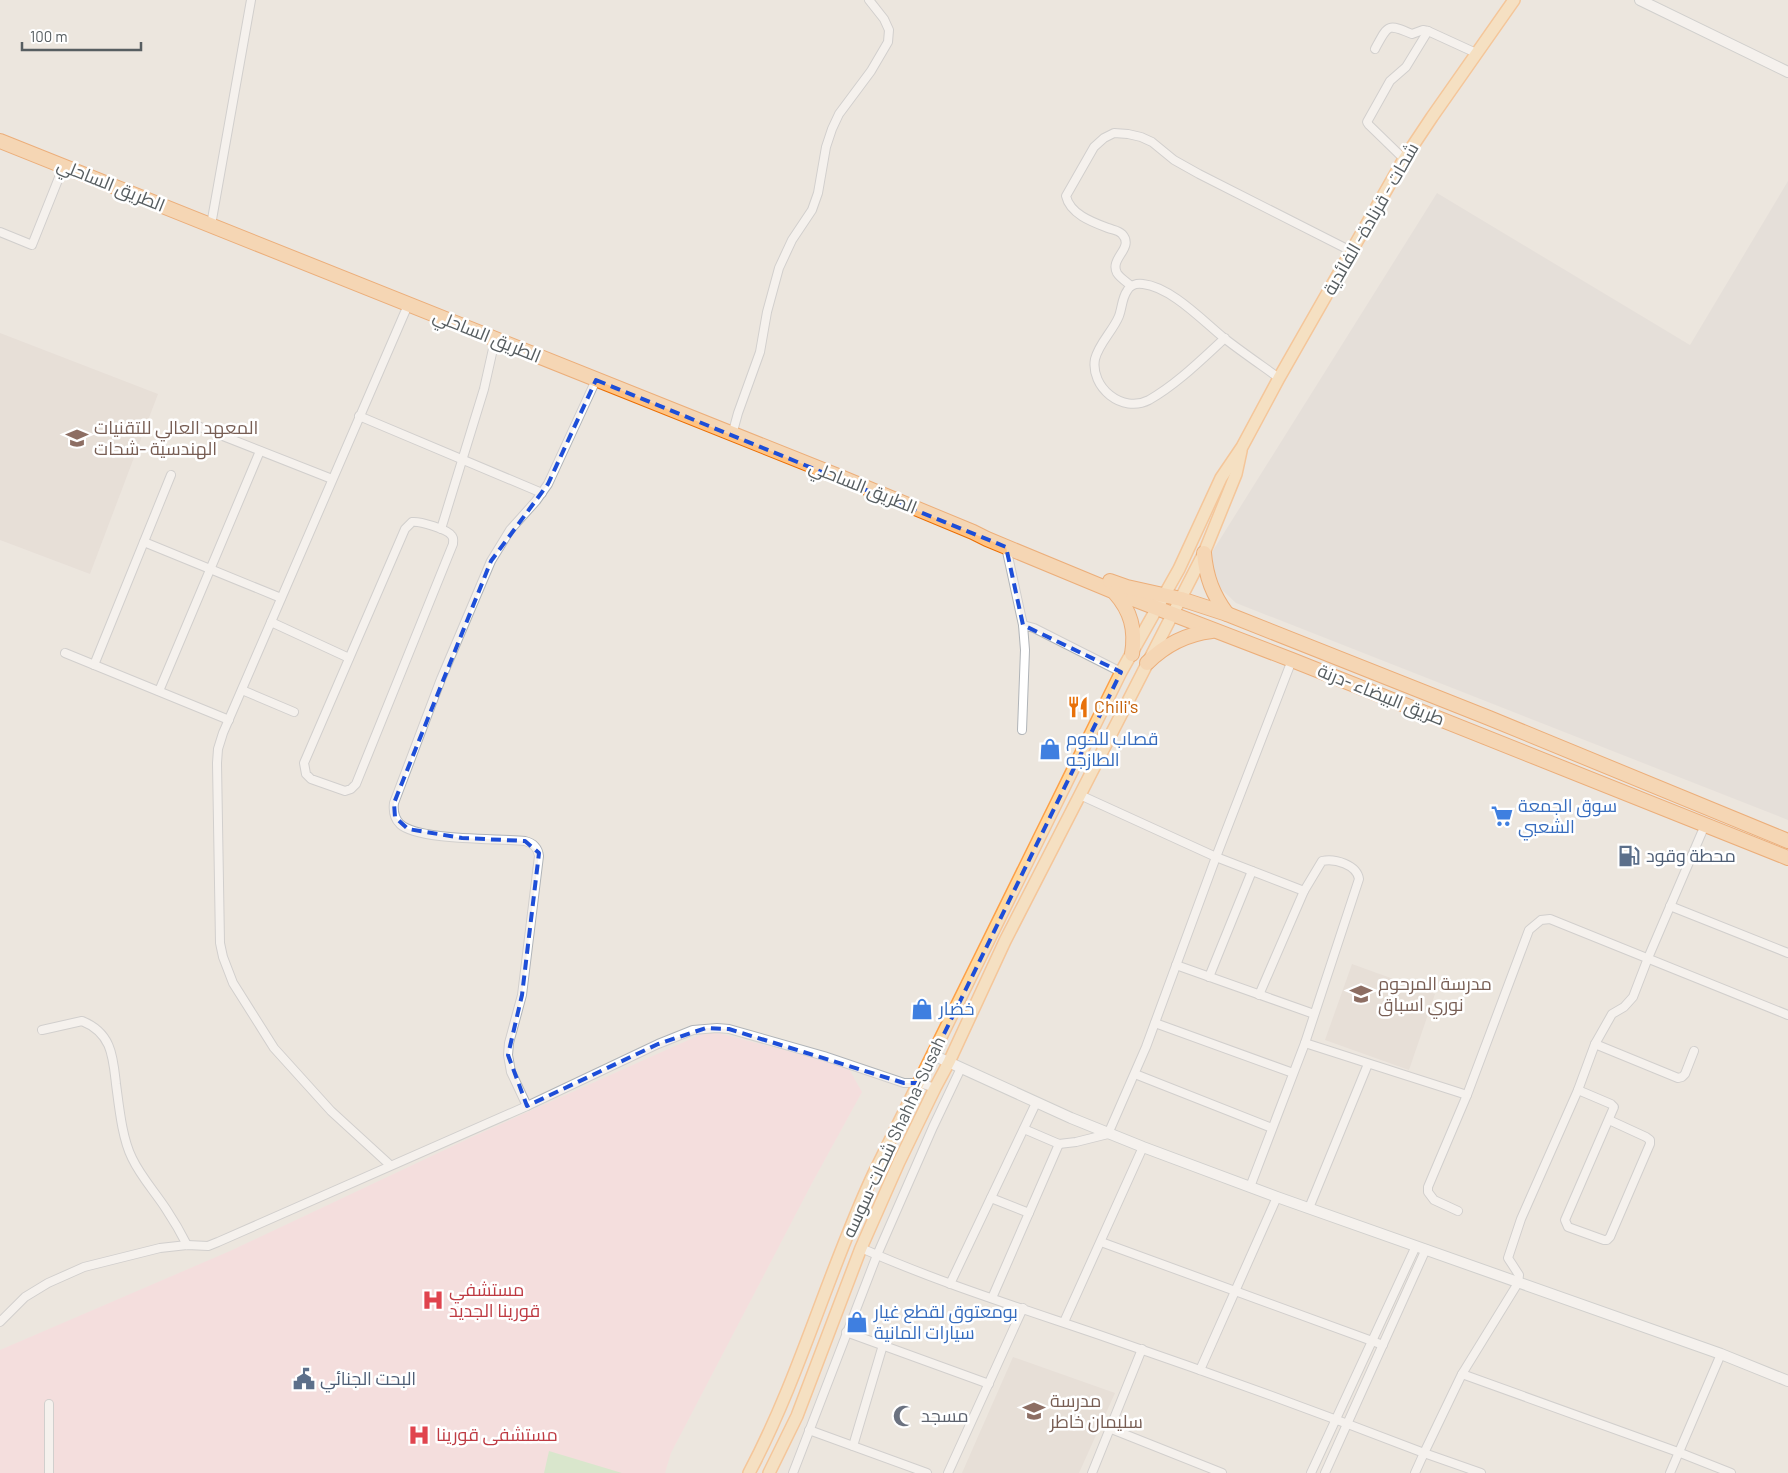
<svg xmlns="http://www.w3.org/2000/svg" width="1788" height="1473" viewBox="0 0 1788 1473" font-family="Barlow,Cairo,sans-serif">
	<rect width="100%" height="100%" fill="#ece6de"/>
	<path fill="#dcd8d3" d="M 1788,181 L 1788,820 L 1236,603 L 1221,589 L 1214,570 L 1212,552 L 1437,193 L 1690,345 Z"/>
	<g fill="#dfd7cf">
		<path d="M 0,333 L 158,394 L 90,574 L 0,540 Z"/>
		<path d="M 1352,964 L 1435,994 L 1409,1070 L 1325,1040 Z"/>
		<path d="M 1013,1357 L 1115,1393 L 1079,1473 L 962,1473 Z"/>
	</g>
	<path fill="#fdd6dc" d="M 715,1032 L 848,1067 L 862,1092 L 811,1185 L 671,1453 L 665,1473 L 0,1473 L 0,1350 L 230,1251 L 472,1137 L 704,1033 Z"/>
	<path fill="#c2e7b7" d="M 549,1451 L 622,1473 L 544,1473 Z"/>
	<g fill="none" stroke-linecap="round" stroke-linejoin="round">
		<g stroke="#b0b4b8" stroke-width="10">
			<g id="street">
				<path d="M 1375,49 C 1388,25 1387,23 1412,34 L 1423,30 L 1428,31 L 1476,53"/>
				<path d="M 1404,159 L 1369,125 L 1367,122 L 1390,81 L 1406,67 L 1428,31"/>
				<path d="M 211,225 L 251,0"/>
				<path d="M 0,232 L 32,245 L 64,165"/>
				<path d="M 1131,286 C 1127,282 1120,278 1117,273 C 1109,258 1135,248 1122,234 C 1118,230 1113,230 1108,228 C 1092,222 1070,214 1066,196 L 1094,147 L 1104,138 L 1114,133 L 1128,134 L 1141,137 L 1152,142 L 1174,160 L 1199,174 L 1351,251"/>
				<path d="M 1225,338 C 1201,360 1177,384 1149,400 C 1122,414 1090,387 1095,359 C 1099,343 1113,331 1119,316 C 1122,308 1122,298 1127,291 C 1130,285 1137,283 1143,284 C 1171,287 1203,321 1224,338 C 1242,352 1261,365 1279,378"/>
				<path d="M 359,416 L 542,493"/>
				<path d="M 195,425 L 332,479"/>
				<path d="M 732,435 L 738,413 L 760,352 L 767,312 L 779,268 L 792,240 L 812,210 L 818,193 L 826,147 L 832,129 L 839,114 L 871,71 L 888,42 L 889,30 L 884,19 L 869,0"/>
				<path d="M 412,522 C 419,521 448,529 452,536 C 454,539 453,540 453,544 L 356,784 L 351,789 L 345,791 L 311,779 L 306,774 L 304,763 L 405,529 Z"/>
				<path d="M 441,529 L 484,389 L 495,340"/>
				<path d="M 144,542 L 281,598"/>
				<path d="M 1006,547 L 1023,625"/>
				<path d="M 271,622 L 349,658"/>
				<path d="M 65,653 L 229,720"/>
				<path d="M 94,665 L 171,475"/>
				<path d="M 242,690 L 294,712"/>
				<path d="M 159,691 L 260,451"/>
				<path d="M 1022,730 L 1025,650 L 1023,625 L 1034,628 L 1121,672"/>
				<path d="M 1080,795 L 1216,857 L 1304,891"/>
				<path d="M 1670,906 L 1788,953"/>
				<path d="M 1176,965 L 1314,1014"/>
				<path d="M 1209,977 L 1252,871"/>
				<path d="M 1155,1023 L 1293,1073"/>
				<path d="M 42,1030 L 82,1021 C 112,1033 113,1057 116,1084 C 119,1106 122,1138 132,1158 C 141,1177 155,1192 166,1209 C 174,1221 181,1233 187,1245"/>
				<path d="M 1305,1043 L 1467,1095"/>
				<path d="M 1595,1044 L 1678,1078 L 1682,1077 L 1685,1074 L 1694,1051"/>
				<path d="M 1135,1074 L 1272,1128"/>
				<path d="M 1578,1090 L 1611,1104 L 1614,1107 L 1565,1220 L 1568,1227 L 1604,1240 L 1607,1240 L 1610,1237 L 1650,1144 L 1650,1140 L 1646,1137 L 1609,1120"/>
				<path d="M 527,1106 L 511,1072 L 508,1055 L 509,1043 L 522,995 L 539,856 C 538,848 533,843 525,841 C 499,838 418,841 400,824 C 394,818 393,811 394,803 L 441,679 L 491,561 L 510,530 L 536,501 L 548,484 L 596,380"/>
				<path d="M 1024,1129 L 1059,1144 L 1076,1142 L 1108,1134 L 1146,1047 L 1216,857 L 1292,660"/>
				<path d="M 390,1165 L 331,1111 L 274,1048 L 233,983 L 223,957 L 220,943 L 217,763 L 218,749 L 223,733 L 408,305"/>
				<path d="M 1250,1187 L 1305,1043 L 1359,879 C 1357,865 1335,858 1322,861 L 1304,891 L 1259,995"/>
				<path d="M 991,1198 L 1029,1213"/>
				<path d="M 1309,1208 L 1368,1064"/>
				<path d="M 1458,1211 L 1434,1200 L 1428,1192 L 1428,1187 L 1467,1095 L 1529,930 L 1541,920 L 1550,919 L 1788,1015"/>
				<path d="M 1101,1242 L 1383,1345"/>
				<path d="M 861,1248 C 942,1284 1027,1310 1111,1339 C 1216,1375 1320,1413 1424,1453 L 1415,1473"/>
				<path d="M 950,1284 L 1036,1103"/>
				<path d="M 992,1298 L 1059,1144"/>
				<path d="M 0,1322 L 25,1297 L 48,1283 L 84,1267 L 160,1248 L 187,1245 L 208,1246 L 218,1242 L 527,1106 L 658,1044 L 693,1030 L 717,1028 L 729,1029 L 824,1056 L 904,1083 L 920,1083 L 935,1088"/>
				<path d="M 1064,1322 L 1143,1147"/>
				<path d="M 846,1332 L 989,1384"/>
				<path d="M 1200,1370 L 1277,1197"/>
				<path d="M 1462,1374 L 1678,1452 L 1731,1473"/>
				<path d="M 49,1404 L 49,1473"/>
				<path d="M 1109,1428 L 1222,1473"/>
				<path d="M 809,1430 L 927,1473"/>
				<path d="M 853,1446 L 883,1345"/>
				<path d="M 793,1473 L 877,1255 L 933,1127 L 961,1068"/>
				<path d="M 948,1473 L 1023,1308"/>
				<path d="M 1092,1473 L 1142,1349"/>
				<path d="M 1311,1473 L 1416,1246"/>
				<path d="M 1325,1473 L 1426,1249"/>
				<path d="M 1481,1473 L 1424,1453 L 1462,1374 L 1518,1283 L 1519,1275 L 1508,1258 L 1521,1219 L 1578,1090 L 1595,1044 L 1612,1014 L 1624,1007 L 1633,997 L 1648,958 L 1705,825"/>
				<path d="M 1670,1473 L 1721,1354"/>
			</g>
		</g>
		<g stroke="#aeb5b8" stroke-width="12">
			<g id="secondary">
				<path d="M 1640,0 L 1788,72"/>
				<path d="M 933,1055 L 1071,1118 L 1143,1147 L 1277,1197 L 1721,1354 L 1788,1381"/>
			</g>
		</g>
		<g stroke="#fda047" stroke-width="14">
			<g id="primary">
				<path d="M 749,1473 C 800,1377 828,1271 874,1173 L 1121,672 L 1179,569 L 1221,478 L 1242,447 L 1279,378 L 1404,159 L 1432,117 L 1514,0"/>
				<path d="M 769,1473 L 797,1416 L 861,1248 L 899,1162 L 935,1088 L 949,1062 L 1005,941 L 1204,553 L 1236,474 L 1241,451"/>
			</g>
		</g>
		<g stroke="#ea6c00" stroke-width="16">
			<g id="highway">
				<path d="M 0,141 L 838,476 L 973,532 L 987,539 L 1115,592 L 1292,660 L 1788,858"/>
				<path d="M 1204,553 C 1206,577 1213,595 1227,614"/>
				<path d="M 1110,581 L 1127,587 L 1181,599 L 1227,614 L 1489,718 L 1788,841"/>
				<path d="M 1115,593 C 1131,611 1136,630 1132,654"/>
				<path d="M 1147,663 C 1166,644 1186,634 1212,631"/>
			</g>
		</g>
		<use href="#street" stroke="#fff" stroke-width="8"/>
		<use href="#secondary" stroke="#fff" stroke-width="10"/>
		<use href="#primary" stroke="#ffdaa0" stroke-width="11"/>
		<use href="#highway" stroke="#ffc382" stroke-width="14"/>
	</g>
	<path d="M0 0H1788V1473H0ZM 596,380 L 1006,547 L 1023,625 L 1121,672 L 920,1083 L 904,1083 L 729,1029 L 706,1028 L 658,1044 L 527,1106 L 508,1055 L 522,995 L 539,853 L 525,841 L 462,838 L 408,829 L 395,817 L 394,803 L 491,561 L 548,484 Z" fill="#ece6de" fill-opacity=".55" fill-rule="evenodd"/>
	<path fill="none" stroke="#1d4ed8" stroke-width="4" stroke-dasharray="10 6" stroke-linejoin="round" d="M 596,380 L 1006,547 L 1023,625 L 1121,672 L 920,1083 L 904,1083 L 729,1029 L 706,1028 L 658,1044 L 527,1106 L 508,1055 L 522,995 L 539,853 L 525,841 L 462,838 L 408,829 L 395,817 L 394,803 L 491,561 L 548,484 Z"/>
	<defs>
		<g id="university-bare" transform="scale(1.725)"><path d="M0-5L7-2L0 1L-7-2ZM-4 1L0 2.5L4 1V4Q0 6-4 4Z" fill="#8d6e63" stroke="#fff" stroke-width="2.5" paint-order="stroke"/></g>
		<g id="restaurant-bare" transform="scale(1.725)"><path d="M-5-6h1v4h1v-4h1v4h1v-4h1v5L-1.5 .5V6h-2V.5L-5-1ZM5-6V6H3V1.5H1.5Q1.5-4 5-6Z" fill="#e8710a" stroke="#fff" stroke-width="2.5" paint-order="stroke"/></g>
		<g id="shop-bare" transform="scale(1.725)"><path d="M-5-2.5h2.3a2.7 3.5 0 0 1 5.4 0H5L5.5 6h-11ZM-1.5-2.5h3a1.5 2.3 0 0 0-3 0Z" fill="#3f7fe0" stroke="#fff" stroke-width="2.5" paint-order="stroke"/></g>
		<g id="supermarket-bare" transform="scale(1.725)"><path d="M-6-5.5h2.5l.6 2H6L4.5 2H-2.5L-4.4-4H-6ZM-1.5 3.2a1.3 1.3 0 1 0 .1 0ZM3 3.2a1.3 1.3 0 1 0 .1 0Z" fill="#3f7fe0" stroke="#fff" stroke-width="2.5" paint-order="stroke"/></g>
		<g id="fuel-bare" transform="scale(1.725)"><path d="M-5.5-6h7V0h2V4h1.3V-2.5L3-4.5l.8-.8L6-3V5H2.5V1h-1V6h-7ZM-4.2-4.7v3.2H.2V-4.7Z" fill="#5c6f8a" stroke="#fff" stroke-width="2.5" paint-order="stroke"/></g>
		<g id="school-bare" transform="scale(1.725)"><path d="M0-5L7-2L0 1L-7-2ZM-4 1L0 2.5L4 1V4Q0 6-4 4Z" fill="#8d6e63" stroke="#fff" stroke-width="2.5" paint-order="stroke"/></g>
		<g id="hospital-bare" transform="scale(1.725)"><path d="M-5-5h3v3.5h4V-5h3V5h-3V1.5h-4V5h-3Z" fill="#e0444e" stroke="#fff" stroke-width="2.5" paint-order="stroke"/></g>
		<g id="civic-bare" transform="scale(1.725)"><path d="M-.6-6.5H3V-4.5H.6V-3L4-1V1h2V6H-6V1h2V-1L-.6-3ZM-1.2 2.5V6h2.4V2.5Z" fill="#5c6f8a" stroke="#fff" stroke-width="2.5" paint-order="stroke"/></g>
		<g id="mosque-bare" transform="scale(1.725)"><path d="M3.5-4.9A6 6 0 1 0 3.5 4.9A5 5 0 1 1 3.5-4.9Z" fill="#6b7280" stroke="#fff" stroke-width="2.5" paint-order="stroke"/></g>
	</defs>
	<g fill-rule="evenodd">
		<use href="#university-bare" x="77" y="438"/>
		<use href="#restaurant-bare" x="1078" y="707"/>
		<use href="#shop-bare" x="1050" y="749"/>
		<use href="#supermarket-bare" x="1502" y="816"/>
		<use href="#fuel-bare" x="1629" y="856"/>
		<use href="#school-bare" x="1361" y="994"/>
		<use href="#shop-bare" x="922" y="1009"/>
		<use href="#hospital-bare" x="433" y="1300"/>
		<use href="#shop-bare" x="857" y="1322"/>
		<use href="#civic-bare" x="304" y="1379"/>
		<use href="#school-bare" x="1034" y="1411"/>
		<use href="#mosque-bare" x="904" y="1416"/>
		<use href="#hospital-bare" x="419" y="1435"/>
	</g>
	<g text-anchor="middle" stroke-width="5" stroke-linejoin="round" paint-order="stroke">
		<g font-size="18" fill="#575e61" stroke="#fff">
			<text transform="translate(111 185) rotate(22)" y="6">الطريق الساحلي</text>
			<text transform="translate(1371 219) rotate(-60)" y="6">شحات - قرنادة- الفائدية</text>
			<text transform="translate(487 336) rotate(22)" y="6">الطريق الساحلي</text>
			<text transform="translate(863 487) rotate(22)" y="6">الطريق الساحلي</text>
			<text transform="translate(1381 695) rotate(22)" y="6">طريق البيضاء -درنة</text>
			<text transform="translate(894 1137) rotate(-65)" y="6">شحات-سوسه Shahha-Susah</text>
		</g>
		<g font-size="18" fill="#785e54" stroke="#fff" text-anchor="start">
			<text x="94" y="434">المعهد العالي للتقنيات<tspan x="94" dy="21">الهندسية -شحات</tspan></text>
			<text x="1378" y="990">مدرسة المرحوم<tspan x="1378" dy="21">نوري اسباق</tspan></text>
			<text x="1050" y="1407">مدرسة<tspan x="1050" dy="21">سليمان خاطر</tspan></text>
		</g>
		<g font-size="18" fill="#c56008" stroke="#fff" text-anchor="start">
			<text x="1094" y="713">Chili's</text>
		</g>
		<g font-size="18" fill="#366cbe" stroke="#fff" text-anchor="start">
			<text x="1066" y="745">قصاب للحوم<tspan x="1066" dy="21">الطازجه</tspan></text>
			<text x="1518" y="812">سوق الجمعة<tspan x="1518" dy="21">الشعبي</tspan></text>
			<text x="939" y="1015">خضار</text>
			<text x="874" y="1318">بومعتوق لقطع غيار<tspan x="874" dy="21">سيارات المانية</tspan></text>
		</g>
		<g font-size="18" fill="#4e5e75" stroke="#fff" text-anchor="start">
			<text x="1646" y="862">محطة وقود</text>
			<text x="320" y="1385">البحت الجنائي</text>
		</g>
		<g font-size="18" fill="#be3a42" stroke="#fff" text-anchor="start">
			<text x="449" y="1296">مستشفي<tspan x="449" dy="21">قورينا الجديد</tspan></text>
			<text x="436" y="1441">مستشفى قورينا</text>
		</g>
		<g font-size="18" fill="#5b616d" stroke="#fff" text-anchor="start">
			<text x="921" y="1422">مسجد</text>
		</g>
	</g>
	<path d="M22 42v8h119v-8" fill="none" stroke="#575e61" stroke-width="2.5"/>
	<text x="30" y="42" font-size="15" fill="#575e61" stroke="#ffffff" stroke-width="4" paint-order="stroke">100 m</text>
</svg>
